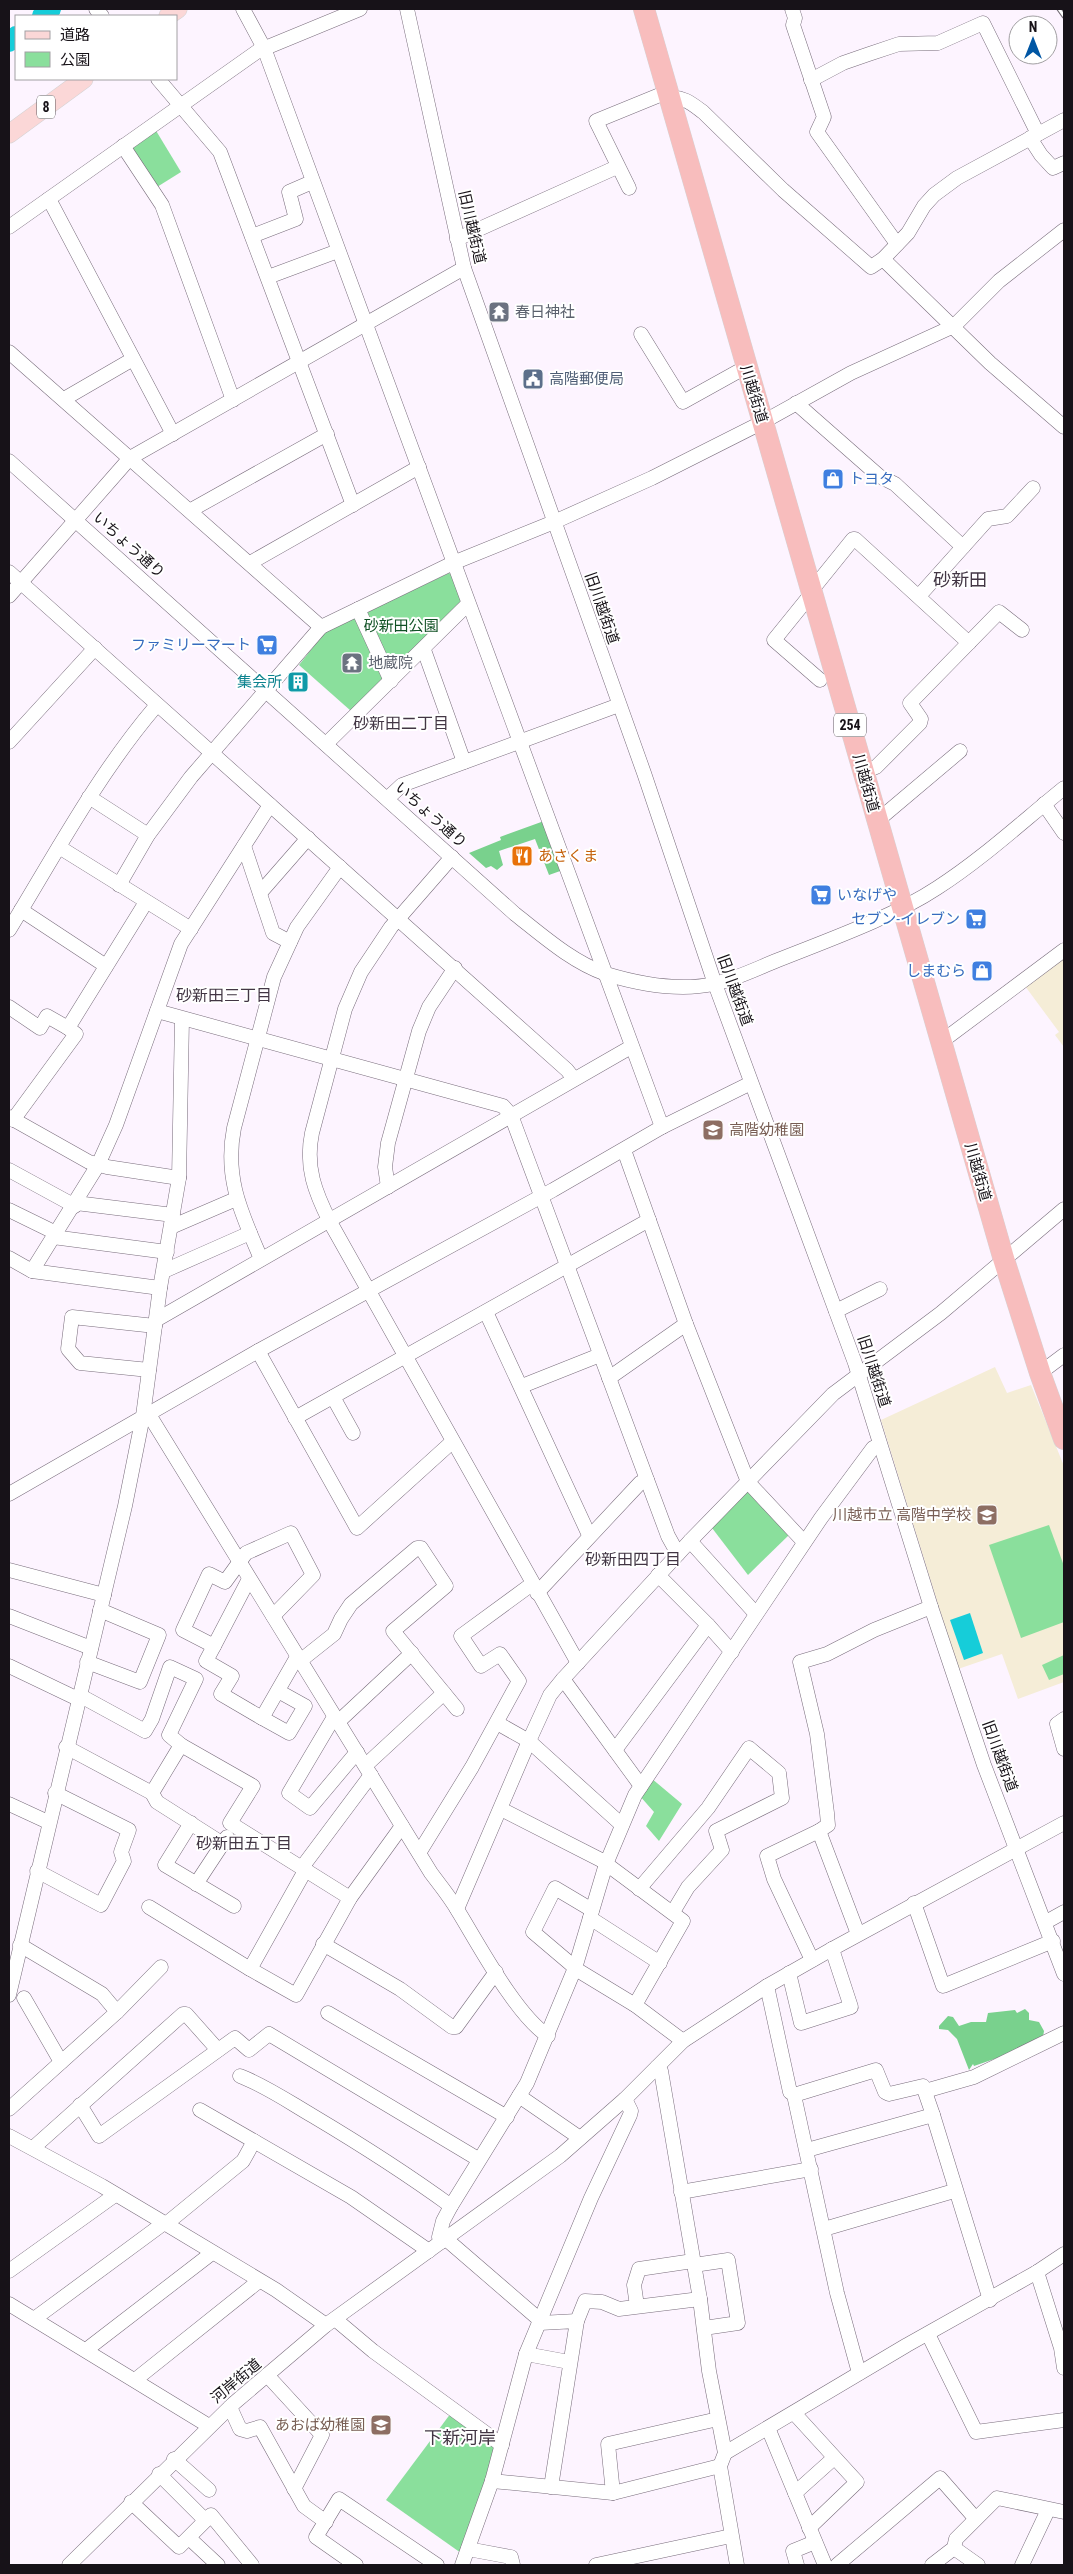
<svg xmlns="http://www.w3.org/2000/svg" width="1073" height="2574" viewBox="0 0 1073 2574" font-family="'Roboto Condensed','Noto Sans JP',sans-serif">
	<rect width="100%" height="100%" fill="#fdf4ff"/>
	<g fill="#f5edd7">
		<path d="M 1064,957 L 1064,1047 L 1055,1035 L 1059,1032 L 1025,986 Z"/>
		<path d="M 995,1367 L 1007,1393 L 1031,1385 L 1064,1466 L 1064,1682 L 1018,1699 L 1002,1654 L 958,1669 L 881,1420 Z"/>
	</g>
	<g fill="#8adf9c">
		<path d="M 155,129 L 181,172 L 157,187 L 130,147 Z"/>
		<path d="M 449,573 L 453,575 L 464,604 L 392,670 L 365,613 Z"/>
		<path d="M 355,618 L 387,678 L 351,711 L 299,665 L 325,632 Z"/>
		<path d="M 748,1491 L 791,1533 L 748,1575 L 712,1528 Z"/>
		<path d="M 1049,1525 L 1064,1566 L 1064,1622 L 1021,1638 L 989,1545 Z"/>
		<path d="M 1064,1655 L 1064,1674 L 1049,1680 L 1042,1665 Z"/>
		<path d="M 651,1778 L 682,1804 L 659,1841 L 646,1826 L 654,1812 L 639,1795 Z"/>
		<path d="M 451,2413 L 494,2445 L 496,2450 L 461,2553 L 386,2500 Z"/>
	</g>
	<g fill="#79d18d">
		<path d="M 544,821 L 563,870 L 549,875 L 535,839 L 499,851 L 503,865 L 497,870 L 491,866 L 486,868 L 469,853 L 501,840 L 500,837 Z"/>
		<path d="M 1025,2009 L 1029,2013 L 1029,2020 L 1039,2022 L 1044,2031 L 1043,2037 L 1000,2057 L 974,2066 L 973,2064 L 969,2070 L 957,2039 L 948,2030 L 939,2029 L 939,2026 L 948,2016 L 953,2017 L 959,2026 L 971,2022 L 986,2022 L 988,2013 L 1015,2010 L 1017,2013 Z"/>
	</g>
	<path fill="#16cdd9" d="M 970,1613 L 983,1653 L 964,1660 L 950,1620 Z"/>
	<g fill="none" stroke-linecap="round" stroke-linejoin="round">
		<g stroke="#16cdd9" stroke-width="20">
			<path d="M 42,16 L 51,9"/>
			<path d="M 9,42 L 16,36"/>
		</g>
		<g stroke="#796d7c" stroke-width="15">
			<g id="minor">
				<path d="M 96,9 L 102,16"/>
				<path d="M 243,9 L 264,48 L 662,1127"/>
				<path d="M 407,9 L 464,268 L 644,773 L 715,984 L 855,1363 L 931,1607 L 984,1765 L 1064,1974"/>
				<path d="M 792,9 L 795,18 L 793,25 L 824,117 L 817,132 L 897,244"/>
				<path d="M 158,79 L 220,152 L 353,505"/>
				<path d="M 811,80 L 843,63 L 869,54 L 899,44 L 938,43 L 983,23 L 1038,134"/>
				<path d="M 669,98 C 683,96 692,104 703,112 L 783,190 L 871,267 L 883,259 L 990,363 L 1064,427"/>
				<path d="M 1030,138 L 1041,155 L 1053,168 L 1064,163"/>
				<path d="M 123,146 L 162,205 L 233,400"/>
				<path d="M 629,188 L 596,121 L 667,92"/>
				<path d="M 49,199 L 173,434"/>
				<path d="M 9,227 L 258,51 L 360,9"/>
				<path d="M 252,236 L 296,219 L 289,192 L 312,182"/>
				<path d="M 457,239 L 617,167"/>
				<path d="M 883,259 L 908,233 L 924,206 L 934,195 L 957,178 L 1064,120"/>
				<path d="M 268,277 L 338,251"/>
				<path d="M 641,334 L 683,402 L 746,367"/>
				<path d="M 9,352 L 321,627"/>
				<path d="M 64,399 L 133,359"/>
				<path d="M 796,403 L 879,476 L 895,484 L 963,547"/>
				<path d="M 9,461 L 515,914 C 543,936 572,962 606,974 C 639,984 680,991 714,984 C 736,979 758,968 778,960 C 828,940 893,917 937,888 C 982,859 1022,822 1064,788"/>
				<path d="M 191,510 L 327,434"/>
				<path d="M 250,563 L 419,467"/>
				<path d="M 9,572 L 567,1070 L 574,1079"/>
				<path d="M 811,591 L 853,539 L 855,539 L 969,643"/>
				<path d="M 812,593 L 774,640 L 820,680"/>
				<path d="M 9,596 L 130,458 L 464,268"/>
				<path d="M 919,596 L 988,519 L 1007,516 L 1033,488"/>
				<path d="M 358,609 L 391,681"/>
				<path d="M 424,650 L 464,762"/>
				<path d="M 9,742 L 95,648"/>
				<path d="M 326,744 L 468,604"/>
				<path d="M 863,772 L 876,767 L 920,723 L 921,719 L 910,703 L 999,612 L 1022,630"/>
				<path d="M 89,797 L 148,835"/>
				<path d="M 388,798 L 402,785 L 619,705"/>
				<path d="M 1044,804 L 1064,833"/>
				<path d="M 877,821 L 960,751"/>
				<path d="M 244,846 L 273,933 L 290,942"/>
				<path d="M 59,847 L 191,929"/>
				<path d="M 452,857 L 391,927 L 361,972 L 345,1009 L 312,1133 C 305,1167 315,1192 330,1222 L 578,1663"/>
				<path d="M 119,885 L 148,835 L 191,777 L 321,627 L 453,563 L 554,522 L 652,478 L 763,422 L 851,373 L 954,326 L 999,281 L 1064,230"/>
				<path d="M 260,893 L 308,838"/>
				<path d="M 21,910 L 106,966"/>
				<path d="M 9,930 C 56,853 98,774 156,706"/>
				<path d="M 9,1007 L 40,1028 L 47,1016 L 68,1028"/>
				<path d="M 157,1011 L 503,1106 L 511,1115 L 668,1536 L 678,1554"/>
				<path d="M 941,1042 L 1064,950"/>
				<path d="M 9,1117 L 89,1162 L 107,1167 L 179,1178"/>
				<path d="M 13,1120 L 76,1034 L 68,1028 L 146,902"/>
				<path d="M 624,1150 L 686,1324 L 748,1482 L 804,1542"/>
				<path d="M 9,1170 L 75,1206"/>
				<path d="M 388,1187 L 385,1167 L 388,1143 L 419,1031 L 429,1007 L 455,968"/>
				<path d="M 76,1203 L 173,1215"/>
				<path d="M 9,1210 L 56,1233"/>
				<path d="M 171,1227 L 236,1199"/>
				<path d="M 53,1237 L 167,1252"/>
				<path d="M 9,1258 L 32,1271 L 160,1288"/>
				<path d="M 261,1259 C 242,1214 224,1179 234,1128 L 274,977 L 297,927 L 340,867"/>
				<path d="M 32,1271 L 98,1165 L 116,1125 L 181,944 L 270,805"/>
				<path d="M 164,1271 L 250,1233"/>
				<path d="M 836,1311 L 880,1289"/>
				<path d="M 486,1312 L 589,1535"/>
				<path d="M 156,1320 L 631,1047"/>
				<path d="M 258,1351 L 357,1528 L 452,1442"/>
				<path d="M 149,1370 L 80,1363 L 68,1349 L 72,1317 L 155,1326"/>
				<path d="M 1040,1373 L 1064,1355"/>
				<path d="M 609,1378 L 686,1324"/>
				<path d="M 522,1386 L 600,1355"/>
				<path d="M 333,1397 L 353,1433"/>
				<path d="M 148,1413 L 431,1873 C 440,1885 450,1897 458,1911 C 479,1945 516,2015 548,2036"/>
				<path d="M 295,1418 L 649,1220"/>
				<path d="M 9,1494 L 258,1351 L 553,1190 L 662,1127 L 751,1083"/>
				<path d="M 690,1541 L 756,1614"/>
				<path d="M 9,1570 L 104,1595"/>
				<path d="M 658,1575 L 708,1625"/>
				<path d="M 249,1579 L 214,1646 L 183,1630 L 209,1574 L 225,1582 L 246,1553 L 291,1533 L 313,1575 L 273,1616"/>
				<path d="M 537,1593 L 640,1483 L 647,1480"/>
				<path d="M 9,1616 L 91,1648"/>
				<path d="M 214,1646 L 206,1661 L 232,1676 L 221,1694 L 262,1718 L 297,1657"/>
				<path d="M 300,1661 L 334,1634 L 341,1619 L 351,1604 L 417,1548 L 421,1548 L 446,1586 L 393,1631 L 457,1709"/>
				<path d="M 87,1662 L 140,1682 L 159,1635 L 100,1610"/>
				<path d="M 9,1666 L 78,1699"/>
				<path d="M 563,1679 L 641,1786"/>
				<path d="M 79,1695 L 145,1731 L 152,1719 L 170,1667 L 196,1679 L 169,1735 L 181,1745 L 253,1786 L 230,1823 L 350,1898"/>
				<path d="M 334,1717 L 289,1793 L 310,1808 L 357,1752"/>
				<path d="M 262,1718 L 289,1733 L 305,1706 L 278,1691"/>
				<path d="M 1064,1719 L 1057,1724 L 1064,1749"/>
				<path d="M 338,1722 L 412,1653"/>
				<path d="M 497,1723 L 529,1741 L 622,1825"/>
				<path d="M 66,1747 L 152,1793 L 157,1802 L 223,1844"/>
				<path d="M 615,1750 L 708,1625 L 732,1652"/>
				<path d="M 366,1765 L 444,1693"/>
				<path d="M 152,1793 L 181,1745"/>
				<path d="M 9,1804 L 48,1822"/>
				<path d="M 501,1809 L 601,1860 L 683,1921 L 635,2005"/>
				<path d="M 191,1823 L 165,1865 L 234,1906"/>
				<path d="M 419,1853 L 472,1767 L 519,1681 L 500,1654 L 481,1666 L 461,1636 L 532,1584"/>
				<path d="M 303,1866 L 371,1775"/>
				<path d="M 37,1871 L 101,1905 L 124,1861 L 121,1852 L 129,1830 L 55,1793"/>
				<path d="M 196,1884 L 227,1837"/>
				<path d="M 639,1889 L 708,1808 L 749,1748 L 779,1773 L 782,1798 L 716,1831 L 722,1850 L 688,1887 L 673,1912"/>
				<path d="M 914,1903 L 943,1986 L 1053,1941"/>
				<path d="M 149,1907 L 250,1969 L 296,1995 L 350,1898 L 402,1826"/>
				<path d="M 457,1909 L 529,1741 L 550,1695 L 563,1679 L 690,1541 L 833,1394 L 941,1313 L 1064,1209"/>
				<path d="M 592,1910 L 555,1888 L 533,1932 L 579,1971 L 635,2005 L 683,2041"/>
				<path d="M 590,1918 L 660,1963"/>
				<path d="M 1046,1922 L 1064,1912"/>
				<path d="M 858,1934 L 819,1831 L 828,1825 L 827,1813 L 817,1734 L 800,1662 L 827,1654 L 874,1630 L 931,1607"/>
				<path d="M 323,1944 L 400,1989 L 452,2027 L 456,2027 L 496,1972"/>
				<path d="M 812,1960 L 774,1879 L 767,1856 L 819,1831"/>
				<path d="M 250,1969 L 306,1869"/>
				<path d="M 789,1973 L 801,2023 L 851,2007 L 832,1949"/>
				<path d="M 767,1986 L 790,2092 L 794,2095 L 837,2293 L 859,2373"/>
				<path d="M 9,1995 L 125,1506 L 143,1416 L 160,1288 L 179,1178 L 182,1019"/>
				<path d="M 24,1998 L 61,2062"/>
				<path d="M 117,2012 L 161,1967"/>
				<path d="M 328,2013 L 507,2117"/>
				<path d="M 657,2067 L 661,2071 L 700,2299 L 709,2371 L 725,2453 L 720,2466 L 737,2565"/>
				<path d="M 240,2076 C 266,2086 289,2102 313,2116 C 360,2144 407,2174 451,2206"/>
				<path d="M 925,2091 L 974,2077 L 1064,2033"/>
				<path d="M 794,2095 L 876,2070 L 885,2092 L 889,2094 L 923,2086 L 933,2115"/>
				<path d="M 519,2096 L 580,2138"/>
				<path d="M 80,2105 L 99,2136 L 235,2038 L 249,2050 L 269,2034 L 478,2159"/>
				<path d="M 9,2109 L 117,2012 L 102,1994 L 20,1945"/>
				<path d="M 200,2110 L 351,2197 L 429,2251"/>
				<path d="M 9,2136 L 102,2186 L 166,2224 L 276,2290 L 326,2325"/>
				<path d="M 33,2148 L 183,2014 L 186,2014 L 218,2050"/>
				<path d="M 807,2150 L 933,2115 L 990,2300"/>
				<path d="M 681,2192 L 811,2169"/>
				<path d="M 166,2224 L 243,2161 L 254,2141"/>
				<path d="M 824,2229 L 954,2191"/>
				<path d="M 446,2239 L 541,2321"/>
				<path d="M 441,2242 L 439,2237 L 443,2221 L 451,2206 L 527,2083 L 575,1968 L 606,1864 L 635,1795 L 821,1518 L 873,1448 L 880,1445"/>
				<path d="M 694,2265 L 728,2260 L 738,2323 L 704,2328"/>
				<path d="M 9,2271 L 115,2195"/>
				<path d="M 1037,2272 L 1061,2348 L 1064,2368"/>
				<path d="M 9,2304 L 209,2426"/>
				<path d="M 637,2306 L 634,2285 L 639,2269 L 693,2261"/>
				<path d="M 34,2319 L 164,2223"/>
				<path d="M 335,2319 L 373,2351 L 502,2445"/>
				<path d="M 577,2321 L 585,2301 L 602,2302 L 619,2309 L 700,2299"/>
				<path d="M 540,2323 L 577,2321 L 551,2487"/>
				<path d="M 928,2334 L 976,2432 L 1064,2420"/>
				<path d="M 86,2350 L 212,2253"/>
				<path d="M 526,2354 L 569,2362"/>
				<path d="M 267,2375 L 322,2435 L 294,2489"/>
				<path d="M 135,2380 L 259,2281"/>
				<path d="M 230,2407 L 240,2429 L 247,2431 L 260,2427 L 304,2506 L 326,2522"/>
				<path d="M 794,2413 L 857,2482 L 809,2528"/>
				<path d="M 768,2428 L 825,2565"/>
				<path d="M 725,2453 L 907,2345 L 1037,2272 L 1064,2254"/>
				<path d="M 174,2459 L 209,2490"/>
				<path d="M 159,2474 L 205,2520"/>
				<path d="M 492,2481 L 613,2493 L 720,2466"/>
				<path d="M 613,2493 L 608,2444 L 718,2419"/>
				<path d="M 795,2493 L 834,2458"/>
				<path d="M 131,2502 L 179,2547 L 211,2515 L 252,2565"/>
				<path d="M 189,2538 L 218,2565"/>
				<path d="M 954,2548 L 978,2565"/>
				<path d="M 468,2549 L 511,2557 L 513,2565"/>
				<path d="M 69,2565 L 233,2404 L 326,2325 L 560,2156 L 625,2099 L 683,2041 L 767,1986 L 832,1949 L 1064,1823"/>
				<path d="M 356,2565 L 316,2537 L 339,2499 L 437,2565"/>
				<path d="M 462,2565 L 492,2481 L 526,2354 L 591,2198 L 630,2115 L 631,2111 L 625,2099"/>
				<path d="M 596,2565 L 731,2536"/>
				<path d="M 797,2565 L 793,2551 L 815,2542"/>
				<path d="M 837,2565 L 940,2478 L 975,2518"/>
				<path d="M 932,2565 L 954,2548 L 956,2539 L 997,2498 L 1064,2512"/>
				<path d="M 1022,2565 L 1048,2510"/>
			</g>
		</g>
		<g stroke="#d5d4d5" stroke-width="19">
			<g id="major">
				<path d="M 168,16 L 178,9"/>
				<path d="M 9,134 L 84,79"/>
			</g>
		</g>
		<g stroke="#d5d4d5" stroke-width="22">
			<path id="highway" d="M 644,9 L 1004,1260 L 1040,1373 L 1064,1439"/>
		</g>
		<use href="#minor" stroke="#fff" stroke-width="14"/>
		<use href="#major" stroke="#fbd7d7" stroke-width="18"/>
		<use href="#highway" stroke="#f8bdbd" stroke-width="21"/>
		<g stroke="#756e76" stroke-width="5">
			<path id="rail" d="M 1059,9 L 1064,16"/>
		</g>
		<use href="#rail" stroke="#fff" stroke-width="3" stroke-dasharray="9" stroke-linecap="butt"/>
	</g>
	<defs>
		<g id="temple-square" transform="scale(1.125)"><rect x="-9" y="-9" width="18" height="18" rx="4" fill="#6b7280" stroke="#fff"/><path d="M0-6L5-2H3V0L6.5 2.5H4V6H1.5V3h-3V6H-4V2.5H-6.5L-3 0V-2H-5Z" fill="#fff"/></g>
		<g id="civic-square" transform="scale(1.125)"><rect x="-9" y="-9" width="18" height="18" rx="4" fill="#5c6f8a" stroke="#fff"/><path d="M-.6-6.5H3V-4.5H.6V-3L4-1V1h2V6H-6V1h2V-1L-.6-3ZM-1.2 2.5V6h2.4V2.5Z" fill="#fff"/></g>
		<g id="shop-square" transform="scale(1.125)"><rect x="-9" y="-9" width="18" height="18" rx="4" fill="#3f7fe0" stroke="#fff"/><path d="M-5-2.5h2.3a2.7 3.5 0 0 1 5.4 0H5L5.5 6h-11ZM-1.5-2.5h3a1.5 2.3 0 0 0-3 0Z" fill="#fff"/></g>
		<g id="supermarket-square" transform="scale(1.125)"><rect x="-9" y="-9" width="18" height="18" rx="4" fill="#3f7fe0" stroke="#fff"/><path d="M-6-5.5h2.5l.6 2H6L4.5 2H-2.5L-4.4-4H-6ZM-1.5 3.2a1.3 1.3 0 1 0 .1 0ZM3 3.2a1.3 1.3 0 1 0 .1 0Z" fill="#fff"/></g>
		<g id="building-square" transform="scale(1.125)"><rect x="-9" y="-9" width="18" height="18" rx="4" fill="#0f9aa8" stroke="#fff"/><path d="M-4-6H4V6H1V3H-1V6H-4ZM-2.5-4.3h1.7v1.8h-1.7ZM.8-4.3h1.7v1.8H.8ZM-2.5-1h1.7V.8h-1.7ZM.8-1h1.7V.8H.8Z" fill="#fff"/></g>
		<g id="restaurant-square" transform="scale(1.125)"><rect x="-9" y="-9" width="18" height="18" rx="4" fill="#e8710a" stroke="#fff"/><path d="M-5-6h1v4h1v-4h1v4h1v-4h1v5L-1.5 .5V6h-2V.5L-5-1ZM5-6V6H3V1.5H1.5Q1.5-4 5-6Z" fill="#fff"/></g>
		<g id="school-square" transform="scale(1.125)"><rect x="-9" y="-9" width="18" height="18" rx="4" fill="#8d6e63" stroke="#fff"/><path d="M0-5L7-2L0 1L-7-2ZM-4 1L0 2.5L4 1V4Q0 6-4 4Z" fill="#fff"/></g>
	</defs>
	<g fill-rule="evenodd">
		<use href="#temple-square" x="499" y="312"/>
		<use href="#civic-square" x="533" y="379"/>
		<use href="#shop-square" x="833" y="479"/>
		<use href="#supermarket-square" x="267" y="645"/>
		<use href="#temple-square" x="352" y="663"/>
		<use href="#building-square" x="298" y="682"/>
		<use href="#restaurant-square" x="522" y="856"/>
		<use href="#supermarket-square" x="821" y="895"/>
		<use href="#supermarket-square" x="976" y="919"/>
		<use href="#shop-square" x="982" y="971"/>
		<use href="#school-square" x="713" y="1130"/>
		<use href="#school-square" x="987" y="1515"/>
		<use href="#school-square" x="381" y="2425"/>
	</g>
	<g text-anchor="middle" stroke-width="4" stroke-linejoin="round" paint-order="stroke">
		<g fill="#fff" stroke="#5d595d" stroke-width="1">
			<rect x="37" y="95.5" width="18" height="23" rx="4"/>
			<rect x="834" y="713.5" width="32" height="23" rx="4"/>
		</g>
		<g font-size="14" font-weight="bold" fill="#171218">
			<text x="46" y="112">8</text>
			<text x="850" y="730">254</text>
		</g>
		<g font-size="15" fill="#171218" stroke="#fff">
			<text transform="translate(472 227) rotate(77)" y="5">旧川越街道</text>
			<text transform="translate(754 394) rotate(73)" y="5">川越街道</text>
			<text transform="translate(129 545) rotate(42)" y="5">いちょう通り</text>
			<text transform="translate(602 608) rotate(71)" y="5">旧川越街道</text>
			<text transform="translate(866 783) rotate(74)" y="5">川越街道</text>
			<text transform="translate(431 815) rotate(42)" y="5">いちょう通り</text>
			<text transform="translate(735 990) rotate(70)" y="5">旧川越街道</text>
			<text transform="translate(978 1172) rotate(74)" y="5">川越街道</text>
			<text transform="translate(874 1371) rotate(72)" y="5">旧川越街道</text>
			<text transform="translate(1000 1756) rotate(70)" y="5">旧川越街道</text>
			<text transform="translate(236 2381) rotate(-40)" y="5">河岸街道</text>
		</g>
		<g font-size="15" fill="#5b616d" stroke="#fff" text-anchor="start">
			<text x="515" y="317">春日神社</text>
			<text x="368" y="668">地蔵院</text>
		</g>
		<g font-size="15" fill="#4e5e75" stroke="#fff" text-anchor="start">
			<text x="549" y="384">高階郵便局</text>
		</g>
		<g font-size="15" fill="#366cbe" stroke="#fff" text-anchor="end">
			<text x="849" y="484" text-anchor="start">トヨタ</text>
			<text x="251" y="650">ファミリーマート</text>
			<text x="837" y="900" text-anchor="start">いなげや</text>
			<text x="960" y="924">セブン-イレブン</text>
			<text x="966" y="976">しまむら</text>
		</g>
		<g font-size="15" fill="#105125" stroke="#fff">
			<text x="401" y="631">砂新田公園</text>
		</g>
		<g font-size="15" fill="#0d838f" stroke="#fff" text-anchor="end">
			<text x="282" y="687">集会所</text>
		</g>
		<g font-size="15" fill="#c56008" stroke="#fff" text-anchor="start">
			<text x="538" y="861">あさくま</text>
		</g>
		<g font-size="15" fill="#785e54" stroke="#fff" text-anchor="end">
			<text x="729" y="1135" text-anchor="start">高階幼稚園</text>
			<text x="971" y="1520">川越市立 高階中学校</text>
			<text x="365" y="2430">あおば幼稚園</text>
		</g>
		<g font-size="16" fill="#423644" stroke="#fff">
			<text x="401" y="729">砂新田二丁目</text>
			<text x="224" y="1001">砂新田三丁目</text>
			<text x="633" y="1565">砂新田四丁目</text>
			<text x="244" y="1849">砂新田五丁目</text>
		</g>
		<g font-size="18" fill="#423644" stroke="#fff">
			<text x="960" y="586">砂新田</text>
			<text x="460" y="2444">下新河岸</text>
		</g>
	</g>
	<rect width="1073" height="2574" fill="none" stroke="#171218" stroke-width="20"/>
	<rect x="15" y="15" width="162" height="65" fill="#ffffff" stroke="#a2a0a3"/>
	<rect x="25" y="31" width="25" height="8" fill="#fbd7d7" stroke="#a2a0a3"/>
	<text x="60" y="40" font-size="15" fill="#171218">道路</text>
	<rect x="25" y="52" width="25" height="15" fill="#8adf9c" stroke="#a2a0a3"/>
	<text x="60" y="65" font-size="15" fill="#171218">公園</text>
	<g transform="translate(1033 40)"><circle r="24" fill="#ffffff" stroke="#a2a0a3"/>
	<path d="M0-4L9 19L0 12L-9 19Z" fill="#0056a4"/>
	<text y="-8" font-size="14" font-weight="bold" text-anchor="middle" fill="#171218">N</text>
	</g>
</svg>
